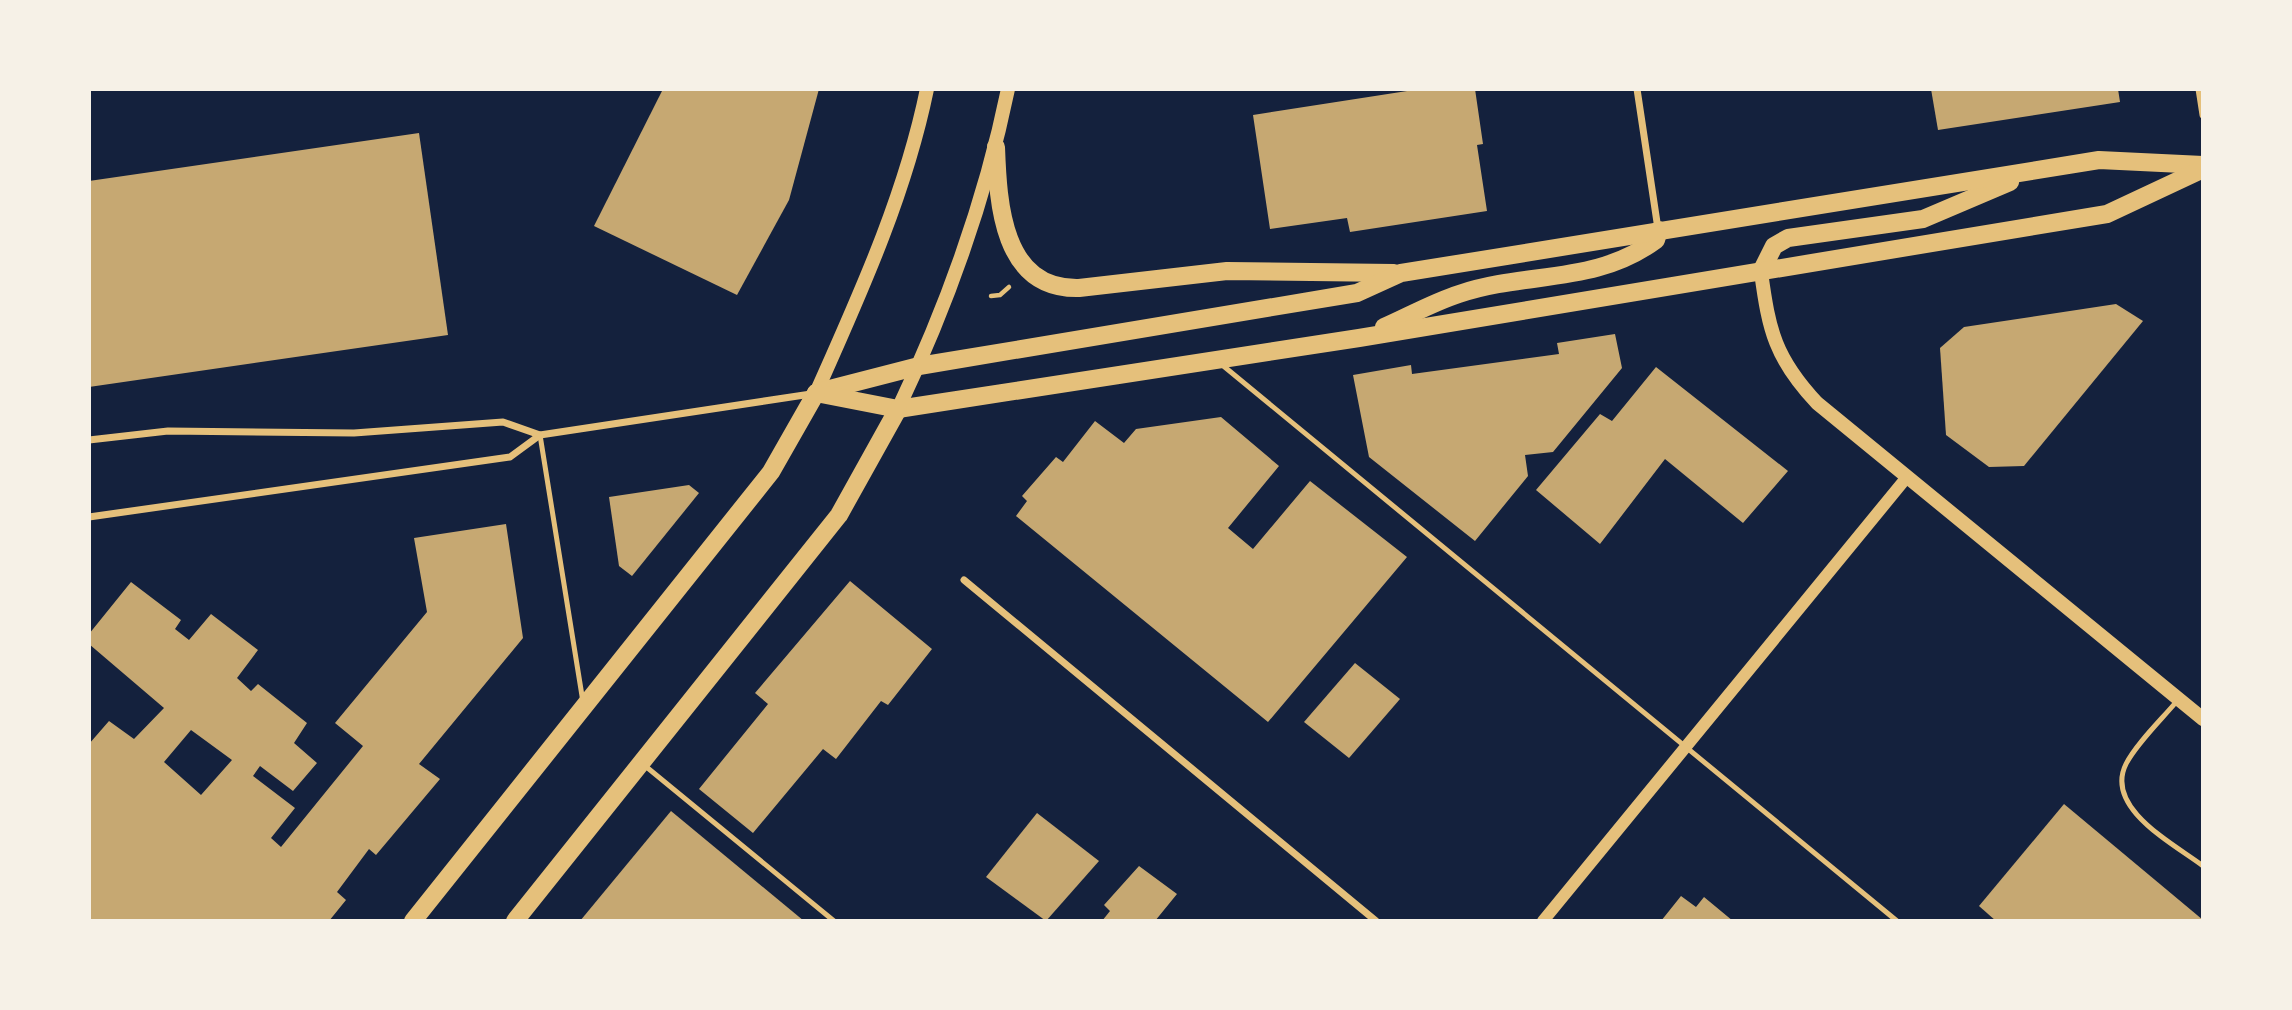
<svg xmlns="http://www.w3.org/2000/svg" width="2292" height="1010" viewBox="0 0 2292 1010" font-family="'Varela Round',sans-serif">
	<rect width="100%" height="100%" fill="#14213d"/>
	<g fill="#c6a872" fill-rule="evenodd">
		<path d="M 663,89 L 819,89 L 789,200 L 737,295 L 594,226 Z"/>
		<path d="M 1420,89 L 1475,89 L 1483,144 L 1477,145 L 1487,211 L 1350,232 L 1347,218 L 1270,229 L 1253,115 Z"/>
		<path d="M 1931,89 L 2118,89 L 2120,102 L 1938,130 Z"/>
		<path d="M 419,133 L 448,335 L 89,387 L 89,181 Z"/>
		<path d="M 2116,304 L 2143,321 L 2024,466 L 1989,467 L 1946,435 L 1940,348 L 1964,327 Z"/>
		<path d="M 1615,334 L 1622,368 L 1553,452 L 1525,455 L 1528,476 L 1475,541 L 1369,457 L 1353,375 L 1411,365 L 1412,374 L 1559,354 L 1557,343 Z"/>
		<path d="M 1656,367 L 1788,471 L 1743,523 L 1665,459 L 1600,544 L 1536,490 L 1600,414 L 1612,421 Z"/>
		<path d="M 1221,417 L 1279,466 L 1228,528 L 1253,549 L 1310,481 L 1407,557 L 1268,722 L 1016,516 L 1027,501 L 1022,496 L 1056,457 L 1063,462 L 1095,421 L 1124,443 L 1136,429 Z"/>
		<path d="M 689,485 L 699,493 L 632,576 L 619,566 L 609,497 Z"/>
		<path d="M 506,524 L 523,638 L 419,764 L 440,779 L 376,855 L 369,849 L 337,892 L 346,900 L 329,921 L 89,921 L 89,744 L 109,721 L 134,739 L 164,708 L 89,644 L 89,634 L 131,582 L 181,620 L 175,629 L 189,640 L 211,614 L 258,650 L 237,678 L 251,691 L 258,684 L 307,723 L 294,743 L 317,763 L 293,791 L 260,766 L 253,776 L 295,808 L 271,838 L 281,847 L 363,746 L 335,723 L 427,612 L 414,538 ZM 191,730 L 232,760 L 201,795 L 164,762 Z"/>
		<path d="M 850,581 L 932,649 L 888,705 L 881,701 L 836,759 L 823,749 L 753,833 L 699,789 L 768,704 L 755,693 Z"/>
		<path d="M 1355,663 L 1400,699 L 1349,758 L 1304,722 Z"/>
		<path d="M 2064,804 L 2203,920 L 2203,921 L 1996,921 L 1979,906 Z"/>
		<path d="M 671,811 L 804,921 L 580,921 Z"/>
		<path d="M 1037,813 L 1099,861 L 1046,921 L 986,877 Z"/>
		<path d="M 1139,866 L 1177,894 L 1155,921 L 1102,921 L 1110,911 L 1104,905 Z"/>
		<path d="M 1681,896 L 1696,907 L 1704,897 L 1733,921 L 1661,921 Z"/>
	</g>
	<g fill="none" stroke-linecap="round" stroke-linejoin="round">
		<path stroke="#e5c07b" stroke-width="4.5" d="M 991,296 L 1000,295 L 1009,287"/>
		<g stroke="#e5c07b" stroke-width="5">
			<path d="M 1221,364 L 1897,921"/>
			<path d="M 540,435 L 583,702"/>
			<path d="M 2177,701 C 2162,719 2136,744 2126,764 C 2104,808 2174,844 2203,866"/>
			<path d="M 644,765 L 834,921"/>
		</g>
		<g stroke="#e5c07b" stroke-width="7">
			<path d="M 1637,89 L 1658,229"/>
			<path d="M 2199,89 L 2203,115"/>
			<path d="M 89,440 L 168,431 L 354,433 L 503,422 L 540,435"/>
			<path d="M 89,517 L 510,457 L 540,435 L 811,394"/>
			<path d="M 964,580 L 1376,921"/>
		</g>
		<path stroke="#e5c07b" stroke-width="12" d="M 1543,921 L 1907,477"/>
		<g stroke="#e5c07b" stroke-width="14">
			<path d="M 1761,272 C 1769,331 1775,358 1817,403 L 2203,719"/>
			<path d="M 816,393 C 860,294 905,196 927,89"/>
			<path d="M 898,409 C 947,306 985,201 1008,89"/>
		</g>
		<g stroke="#e5c07b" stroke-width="18">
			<path d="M 996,147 C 998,203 1002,290 1079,288 L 1227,271 L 1394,273"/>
			<path d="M 1761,272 L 1774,246 L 1788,238 L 1923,219 L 2010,182"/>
			<path d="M 1384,327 C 1409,316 1434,302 1459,294 C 1527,271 1595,285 1656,240 L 1659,230"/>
			<path d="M 822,391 L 919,366 L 1357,293 L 1401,273 L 2099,160 L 2203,165"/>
			<path d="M 816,393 L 898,409 L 1359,338 L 2107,214 L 2203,169"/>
			<path d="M 413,921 L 771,472 L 816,393"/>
			<path d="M 515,921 L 839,515 L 898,409"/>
		</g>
	</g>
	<rect width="2292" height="1010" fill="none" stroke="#f6f1e7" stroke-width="182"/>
</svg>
